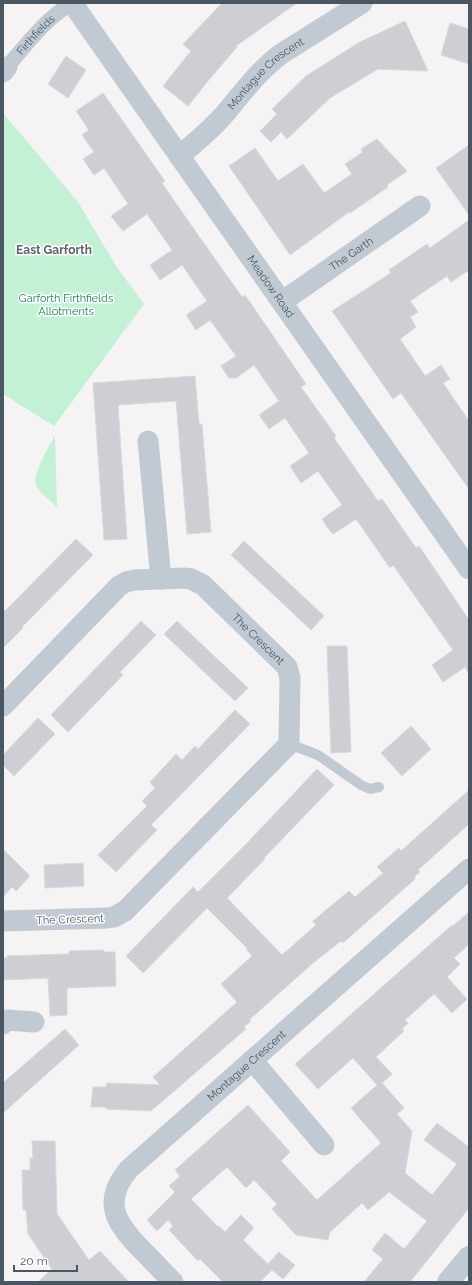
<svg xmlns="http://www.w3.org/2000/svg" width="472" height="1285" viewBox="0 0 472 1285" font-family="Raleway,sans-serif">
	<rect width="100%" height="100%" fill="#f5f3f3"/>
	<g fill="#c3f1d5">
		<path d="M 3,113 L 78,202 L 116,266 L 144,304 L 54,426 L 3,394 Z"/>
		<path d="M 55,435 L 57,507 C 50,500 39,493 36,484 C 32,474 50,445 55,435 Z"/>
	</g>
	<g fill="#cdcfd5" stroke="#d7d9de">
		<path d="M 222,3 L 297,3 L 236,46 L 237,47 L 208,81 L 188,106 L 163,86 L 191,51 L 183,44 Z"/>
		<path d="M 405,21 L 428,71 L 378,69 L 330,98 L 287,139 L 281,132 L 271,142 L 260,131 L 277,114 L 272,109 L 306,76 L 360,42 Z"/>
		<path d="M 450,23 L 469,29 L 469,64 L 441,55 Z"/>
		<path d="M 66,56 L 86,70 L 68,98 L 48,84 Z"/>
		<path d="M 103,93 L 165,181 L 162,183 L 184,215 L 242,297 L 245,295 L 306,384 L 301,387 L 336,436 L 334,438 L 378,501 L 382,499 L 416,548 L 419,546 L 469,620 L 469,674 L 465,667 L 443,682 L 432,665 L 453,650 L 393,565 L 390,568 L 356,519 L 333,534 L 327,527 L 322,519 L 342,505 L 318,471 L 301,483 L 290,466 L 309,453 L 285,418 L 269,429 L 259,415 L 279,401 L 254,365 L 236,378 L 229,378 L 221,366 L 236,356 L 210,320 L 196,330 L 186,315 L 207,301 L 182,265 L 160,280 L 150,265 L 172,250 L 147,214 L 123,231 L 111,216 L 128,204 L 104,168 L 94,175 L 83,159 L 94,152 L 82,135 L 89,130 L 76,111 Z"/>
		<path d="M 377,139 L 407,171 L 387,185 L 388,187 L 350,213 L 349,212 L 290,255 L 229,166 L 255,148 L 278,181 L 303,164 L 324,193 L 352,174 L 345,164 L 363,152 L 361,149 Z"/>
		<path d="M 469,145 L 469,215 L 436,168 Z"/>
		<path d="M 469,220 L 469,270 L 451,282 L 447,276 L 410,301 L 418,312 L 410,317 L 416,327 L 400,339 L 425,376 L 441,365 L 450,379 L 443,383 L 469,421 L 469,489 L 401,393 L 393,399 L 332,311 L 391,273 L 389,270 L 427,244 L 430,248 Z"/>
		<path d="M 195,376 L 199,424 L 202,424 L 211,532 L 187,534 L 176,401 L 118,405 L 127,539 L 104,540 L 93,383 Z"/>
		<path d="M 76,539 L 93,555 L 22,627 L 23,628 L 3,648 L 3,609 L 5,611 Z"/>
		<path d="M 244,541 L 324,616 L 311,630 L 231,555 Z"/>
		<path d="M 141,621 L 156,635 L 120,672 L 123,675 L 68,732 L 51,715 Z"/>
		<path d="M 177,621 L 248,688 L 235,701 L 164,634 Z"/>
		<path d="M 327,646 L 347,646 L 351,752 L 331,753 Z"/>
		<path d="M 235,710 L 250,724 L 151,825 L 157,830 L 116,872 L 98,855 L 147,806 L 142,801 L 155,788 L 150,782 L 176,754 L 182,760 L 195,746 L 198,749 Z"/>
		<path d="M 38,718 L 55,734 L 14,776 L 3,765 L 3,755 Z"/>
		<path d="M 411,726 L 431,749 L 402,776 L 381,753 Z"/>
		<path d="M 317,769 L 334,785 L 264,858 L 265,859 L 227,898 L 282,955 L 316,925 L 313,921 L 349,891 L 355,897 L 383,873 L 377,867 L 399,848 L 401,851 L 469,790 L 469,824 L 418,870 L 420,872 L 414,877 L 415,879 L 343,943 L 341,941 L 313,963 L 249,1020 L 251,1021 L 244,1027 L 246,1029 L 151,1111 L 106,1109 L 106,1107 L 91,1107 L 93,1087 L 106,1087 L 107,1083 L 160,1085 L 153,1077 L 237,1002 L 221,984 L 252,956 L 246,949 L 247,948 L 207,908 L 143,973 L 126,956 L 193,887 L 198,892 L 248,842 Z"/>
		<path d="M 3,849 L 30,876 L 16,891 L 12,887 L 3,897 Z"/>
		<path d="M 83,863 L 84,886 L 45,888 L 44,865 Z"/>
		<path d="M 469,912 L 469,944 L 454,958 L 460,964 L 447,977 L 467,999 L 452,1013 L 434,994 L 405,1020 L 408,1023 L 402,1029 L 404,1031 L 376,1057 L 392,1074 L 382,1083 L 404,1108 L 397,1114 L 412,1131 L 405,1173 L 432,1195 L 457,1164 L 424,1140 L 437,1123 L 469,1147 L 469,1208 L 410,1282 L 364,1282 L 383,1259 L 372,1250 L 385,1233 L 404,1249 L 427,1221 L 389,1192 L 368,1210 L 362,1203 L 330,1232 L 328,1240 L 296,1235 L 272,1209 L 277,1204 L 254,1180 L 246,1188 L 227,1167 L 191,1199 L 218,1227 L 219,1226 L 225,1232 L 241,1215 L 254,1228 L 243,1240 L 268,1264 L 279,1252 L 295,1265 L 283,1279 L 272,1270 L 260,1282 L 223,1282 L 200,1259 L 198,1261 L 169,1230 L 173,1226 L 168,1220 L 157,1231 L 147,1220 L 175,1192 L 169,1186 L 180,1176 L 175,1170 L 248,1105 L 290,1152 L 281,1161 L 317,1200 L 381,1143 L 351,1108 L 377,1085 L 353,1058 L 318,1089 L 295,1064 L 452,925 L 453,926 Z"/>
		<path d="M 104,950 L 104,952 L 115,952 L 116,986 L 67,988 L 67,1015 L 50,1016 L 48,978 L 3,980 L 3,958 L 7,958 L 7,956 L 69,954 L 69,951 Z"/>
		<path d="M 65,1029 L 79,1045 L 3,1113 L 3,1083 Z"/>
		<path d="M 32,1141 L 55,1141 L 57,1214 L 89,1260 L 100,1251 L 129,1282 L 38,1282 L 52,1269 L 28,1234 L 26,1210 L 23,1210 L 22,1170 L 30,1170 L 30,1158 L 33,1158 Z"/>
	</g>
	<g fill="none" stroke-linecap="round" stroke-linejoin="round">
		<path stroke="#c1cad2" stroke-width="10" d="M 289,744 L 318,755 L 361,785 L 370,789 L 379,787"/>
		<path stroke="#c1cad2" stroke-width="15" id="s1" d="M 7,67 C 28,43 45,19 72,3"/>
		<g stroke="#c1cad2" stroke-width="21">
			<path id="s2" d="M 75,3 L 77,10 L 469,569"/>
			<path d="M 3,72 L 7,67"/>
			<path id="s3" d="M 179,156 C 194,144 209,131 222,117 C 241,95 257,72 281,54 L 362,3"/>
			<path id="s4" d="M 283,301 L 420,206"/>
			<path d="M 148,441 L 161,579"/>
			<path id="s5" d="M 3,706 L 119,586 L 126,582 L 135,580 L 184,578 L 191,579 L 203,585 L 283,663 L 287,667 L 290,678 L 289,744 L 125,911 L 114,917 L 108,918 L 3,921"/>
			<path d="M 3,1024 L 7,1020 L 34,1022"/>
			<path d="M 252,1060 L 324,1145"/>
			<path id="s6" d="M 173,1282 C 163,1272 153,1261 143,1251 C 116,1224 101,1202 129,1169 L 469,869"/>
		</g>
		<path stroke="#c1cad2" stroke-width="22" d="M 448,1282 L 469,1257"/>
	</g>
	<g text-anchor="middle" stroke-width="3" stroke-linejoin="round" paint-order="stroke">
		<g font-size="11" fill="#4a5661" stroke="#fff">
			<text dy="4" stroke="none"><textPath href="#s1" startOffset="43">Firthfields</textPath></text>
			<text dy="4" stroke="none"><textPath href="#s3" startOffset="120">Montague Crescent</textPath></text>
			<text dy="4" stroke="none"><textPath href="#s4" startOffset="83">The Garth</textPath></text>
			<text dy="4" stroke="none"><textPath href="#s2" startOffset="345">Meadow Road</textPath></text>
			<text dy="4" stroke="none"><textPath href="#s5" startOffset="331">The Crescent</textPath></text>
			<text transform="translate(70 919) rotate(-2)" y="4">The Crescent</text>
			<text dy="4" stroke="none"><textPath href="#s6" startOffset="295">Montague Crescent</textPath></text>
		</g>
		<g font-size="11" fill="#17864f" stroke="#fff">
			<text x="66" y="302">Garforth Firthfields<tspan x="66" dy="13">Allotments</tspan></text>
		</g>
		<g font-size="12" font-weight="bold" fill="#5f6368" stroke="#fff">
			<text x="54" y="254">East Garforth</text>
		</g>
	</g>
	<rect width="472" height="1285" fill="none" stroke="#4a5661" stroke-width="8"/>
	<path d="M14 1265v6h63v-6" fill="none" stroke="#4a5661" stroke-width="2"/>
	<text x="20" y="1265" font-size="12" fill="#4a5661" stroke="#ffffff" stroke-width="3" paint-order="stroke">20 m</text>
</svg>
